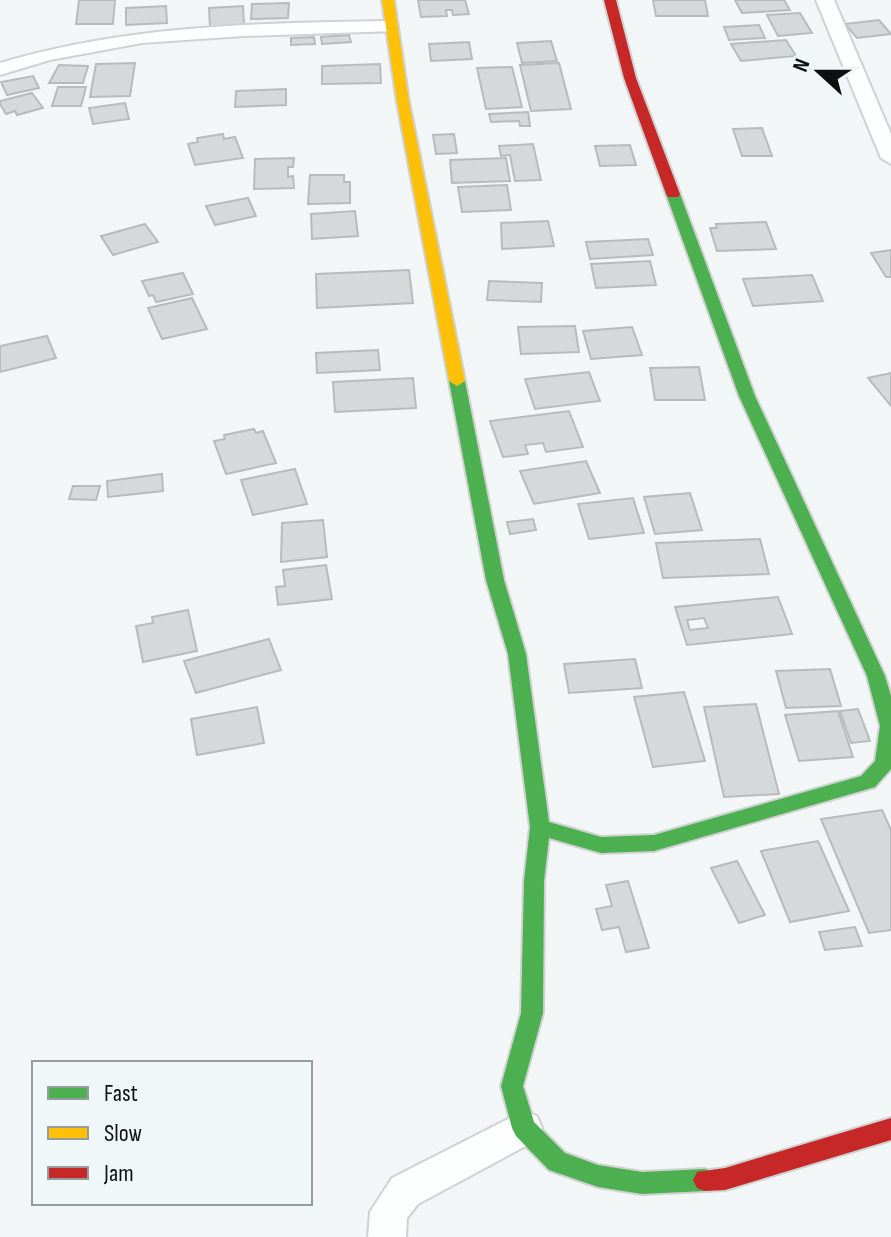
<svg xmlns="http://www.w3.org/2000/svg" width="891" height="1237" viewBox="0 0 891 1237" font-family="'Sofia Sans Condensed',sans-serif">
	<rect width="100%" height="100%" fill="#f2f6f6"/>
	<g fill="#d6d9d9" stroke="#b8bbbb" stroke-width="2" fill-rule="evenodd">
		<path d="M 79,0 L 115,0 L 113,24 L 76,24 Z"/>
		<path d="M 418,0 L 465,0 L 469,14 L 453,15 L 452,10 L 446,10 L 447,16 L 421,17 Z"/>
		<path d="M 653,0 L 705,0 L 708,16 L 656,16 Z"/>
		<path d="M 735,0 L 784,0 L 790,10 L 742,13 Z"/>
		<path d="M 289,3 L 288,18 L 251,19 L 252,4 Z"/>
		<path d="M 166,6 L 167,23 L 126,25 L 126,8 Z"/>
		<path d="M 243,6 L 244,25 L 210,27 L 209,8 Z"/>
		<path d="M 800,13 L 812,33 L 778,36 L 767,15 Z"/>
		<path d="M 879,20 L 891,34 L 857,38 L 845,24 Z"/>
		<path d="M 759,25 L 765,38 L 729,40 L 724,27 Z"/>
		<path d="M 349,35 L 351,42 L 322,44 L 321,37 Z"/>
		<path d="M 314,37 L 315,44 L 291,45 L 291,38 Z"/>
		<path d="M 786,40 L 796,56 L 741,61 L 731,44 Z"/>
		<path d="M 551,41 L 557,61 L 522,63 L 517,43 Z"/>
		<path d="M 469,42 L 472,59 L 431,61 L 429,44 Z"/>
		<path d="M 135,63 L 130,96 L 90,97 L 96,64 Z"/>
		<path d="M 559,63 L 571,109 L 531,111 L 520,65 Z"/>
		<path d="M 380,64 L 381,83 L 322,84 L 322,66 Z"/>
		<path d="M 59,65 L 88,66 L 83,83 L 49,83 Z"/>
		<path d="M 512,67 L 522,107 L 486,109 L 477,68 Z"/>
		<path d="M 33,76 L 39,88 L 7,95 L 1,82 Z"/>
		<path d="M 58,87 L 86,87 L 81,106 L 52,106 Z"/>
		<path d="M 286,89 L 286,105 L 235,107 L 236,91 Z"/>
		<path d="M 32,93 L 43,108 L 17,115 L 15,111 L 6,114 L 0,104 L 0,101 Z"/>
		<path d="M 125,103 L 129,119 L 93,124 L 89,108 Z"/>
		<path d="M 528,112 L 530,126 L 520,126 L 519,121 L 491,122 L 489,114 Z"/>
		<path d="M 762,128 L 772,156 L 742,156 L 733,129 Z"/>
		<path d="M 223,134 L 224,139 L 235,137 L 243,158 L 195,165 L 188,144 L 198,142 L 197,138 Z"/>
		<path d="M 454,134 L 457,153 L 436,154 L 433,135 Z"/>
		<path d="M 533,144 L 541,180 L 515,181 L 510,155 L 501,156 L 499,146 Z"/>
		<path d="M 630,145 L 636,165 L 600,166 L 595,146 Z"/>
		<path d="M 294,158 L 293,167 L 288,167 L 288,177 L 293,176 L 294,188 L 254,189 L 255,159 Z"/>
		<path d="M 506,158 L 510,181 L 452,183 L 450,160 Z"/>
		<path d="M 310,175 L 344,175 L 344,182 L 350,182 L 350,203 L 308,204 Z"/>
		<path d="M 507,185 L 511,210 L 462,212 L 458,187 Z"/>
		<path d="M 248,198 L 256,216 L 215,225 L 206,206 Z"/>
		<path d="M 355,211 L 358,236 L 312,239 L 311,214 Z"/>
		<path d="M 548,221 L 554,246 L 502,249 L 501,223 Z"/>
		<path d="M 766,222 L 776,249 L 717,251 L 710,228 L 717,228 L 716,224 Z"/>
		<path d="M 145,224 L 158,242 L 113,255 L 101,236 Z"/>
		<path d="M 648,239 L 653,255 L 590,259 L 586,242 Z"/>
		<path d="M 891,250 L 891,277 L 886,277 L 871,253 Z"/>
		<path d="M 650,261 L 656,285 L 596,288 L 591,264 Z"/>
		<path d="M 409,270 L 413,303 L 317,308 L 316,274 Z"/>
		<path d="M 183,273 L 193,294 L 156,302 L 153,295 L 149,296 L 142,281 Z"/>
		<path d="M 812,275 L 823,301 L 753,306 L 743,279 Z"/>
		<path d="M 489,281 L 542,283 L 541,302 L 487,300 Z"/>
		<path d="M 192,298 L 207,329 L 162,339 L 148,308 Z"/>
		<path d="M 575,326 L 579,352 L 521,354 L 518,327 Z"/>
		<path d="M 632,327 L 642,355 L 591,359 L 583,331 Z"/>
		<path d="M 47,336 L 56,358 L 0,372 L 0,346 Z"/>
		<path d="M 378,350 L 380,370 L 317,373 L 316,353 Z"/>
		<path d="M 699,367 L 705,400 L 655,400 L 650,368 Z"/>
		<path d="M 589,372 L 600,401 L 535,409 L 525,379 Z"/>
		<path d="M 891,373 L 891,406 L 868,378 Z"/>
		<path d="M 413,378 L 416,408 L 335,412 L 333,382 Z"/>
		<path d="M 569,411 L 583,447 L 546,452 L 543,443 L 525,445 L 528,454 L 503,457 L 490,421 Z"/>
		<path d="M 254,429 L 256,433 L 263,431 L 276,463 L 226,474 L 214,441 L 225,439 L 224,435 Z"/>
		<path d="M 586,461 L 600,493 L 534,504 L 520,471 Z"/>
		<path d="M 295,469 L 307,504 L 253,515 L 241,480 Z"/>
		<path d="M 162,474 L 163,491 L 108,497 L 107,481 Z"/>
		<path d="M 73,486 L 100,486 L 96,500 L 69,499 Z"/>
		<path d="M 690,493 L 702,530 L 655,534 L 644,497 Z"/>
		<path d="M 633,498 L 644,533 L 589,539 L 578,504 Z"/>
		<path d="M 533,519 L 536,530 L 510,534 L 507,522 Z"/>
		<path d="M 323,520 L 327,557 L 281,562 L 282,523 Z"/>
		<path d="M 760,539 L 769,574 L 663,578 L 656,543 Z"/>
		<path d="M 326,565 L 332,599 L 278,605 L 276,587 L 285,586 L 283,570 Z"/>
		<path d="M 778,597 L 792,634 L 687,645 L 675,607 ZM 704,618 L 708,628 L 690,630 L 687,620 Z"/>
		<path d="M 188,610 L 197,651 L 143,662 L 136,626 L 153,623 L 152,617 Z"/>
		<path d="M 269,639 L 281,670 L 196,693 L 184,661 Z"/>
		<path d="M 635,659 L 642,688 L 569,693 L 564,664 Z"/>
		<path d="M 830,669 L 841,706 L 786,708 L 776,671 Z"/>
		<path d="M 684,692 L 705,761 L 653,767 L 634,697 Z"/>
		<path d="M 756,704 L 779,794 L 724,797 L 704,707 Z"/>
		<path d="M 257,707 L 264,743 L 197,755 L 191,719 Z"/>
		<path d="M 858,709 L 870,741 L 851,743 L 840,711 Z"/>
		<path d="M 838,711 L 853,757 L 799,761 L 785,715 Z"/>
		<path d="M 882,810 L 891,830 L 891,930 L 869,933 L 821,819 Z"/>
		<path d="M 818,841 L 849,911 L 790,922 L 761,851 Z"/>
		<path d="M 737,861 L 765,915 L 739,923 L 711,868 Z"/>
		<path d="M 628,881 L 649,948 L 626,952 L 619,927 L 602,930 L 596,909 L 612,906 L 606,885 Z"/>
		<path d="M 855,927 L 862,946 L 825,950 L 819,932 Z"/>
	</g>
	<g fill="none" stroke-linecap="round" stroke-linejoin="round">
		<g stroke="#d0d2d2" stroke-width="4">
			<g id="street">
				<path d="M 816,0 L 834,0 L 891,134 L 891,164 L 881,158 Z"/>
				<path d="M 390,21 L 397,23 L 397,31 L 243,36 L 142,43 L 50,60 L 0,75 L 0,63 C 127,25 258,23 390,21 Z"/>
				<path d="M 524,1111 L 537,1116 L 542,1128 L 537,1140 L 418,1204 L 407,1218 L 406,1237 L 368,1237 L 370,1212 L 392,1178 Z"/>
			</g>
		</g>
		<g stroke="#d0d2d2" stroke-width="4">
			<path id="fast" d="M 673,190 L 680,194 L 755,396 L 885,676 L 891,696 L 891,769 L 875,787 L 654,851 L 601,853 L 549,838 L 544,881 L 543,1013 L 523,1086 L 534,1122 L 565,1153 L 598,1165 L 642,1172 L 705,1169 L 713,1172 L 717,1180 L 713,1188 L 705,1191 L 642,1194 L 598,1187 L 549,1170 L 516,1136 L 512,1128 L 501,1086 L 521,1013 L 524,881 L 530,827 L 508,654 L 486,580 L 449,381 L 451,378 L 457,376 L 465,381 L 504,580 L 526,654 L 549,822 L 601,837 L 654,835 L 861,776 L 875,761 L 880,726 L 867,676 L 739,396 L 666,194 Z"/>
		</g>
		<g stroke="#d0d2d2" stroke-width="4">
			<path id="slow" d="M 382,0 L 394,0 L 409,102 L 465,381 L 457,386 L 449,381 L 397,102 Z"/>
		</g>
		<g stroke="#d0d2d2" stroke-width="4">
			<g id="jam">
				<path d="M 604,0 L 616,0 L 636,78 L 680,194 L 678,197 L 668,197 L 666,194 L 624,78 Z"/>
				<path d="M 891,1118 L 891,1140 L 725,1190 L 705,1191 L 697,1188 L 693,1180 L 697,1172 L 725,1168 Z"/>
			</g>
		</g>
		<use href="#street" fill="#fdfefe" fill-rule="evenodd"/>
		<use href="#fast" fill="#4caf50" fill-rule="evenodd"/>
		<use href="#slow" fill="#ffc107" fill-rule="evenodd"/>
		<use href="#jam" fill="#c62828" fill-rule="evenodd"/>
	</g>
	<rect x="32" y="1061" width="280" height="144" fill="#f0f7f8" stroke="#969b9b" stroke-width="2"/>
	<rect x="48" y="1087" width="40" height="12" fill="#4caf50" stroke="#969b9b" stroke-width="2"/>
	<text x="104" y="1101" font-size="24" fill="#0e1010">Fast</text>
	<rect x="48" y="1127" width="40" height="12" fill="#ffc107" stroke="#969b9b" stroke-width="2"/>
	<text x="104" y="1141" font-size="24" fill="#0e1010">Slow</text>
	<rect x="48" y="1167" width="40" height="12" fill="#c62828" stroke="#969b9b" stroke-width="2"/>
	<text x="104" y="1181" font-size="24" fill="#0e1010">Jam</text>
	<g transform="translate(819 72) rotate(291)" stroke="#f0f7f8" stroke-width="6" paint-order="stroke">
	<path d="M0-6L14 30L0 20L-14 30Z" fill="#0e1010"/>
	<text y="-12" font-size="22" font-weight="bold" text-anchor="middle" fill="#0e1010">N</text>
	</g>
</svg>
